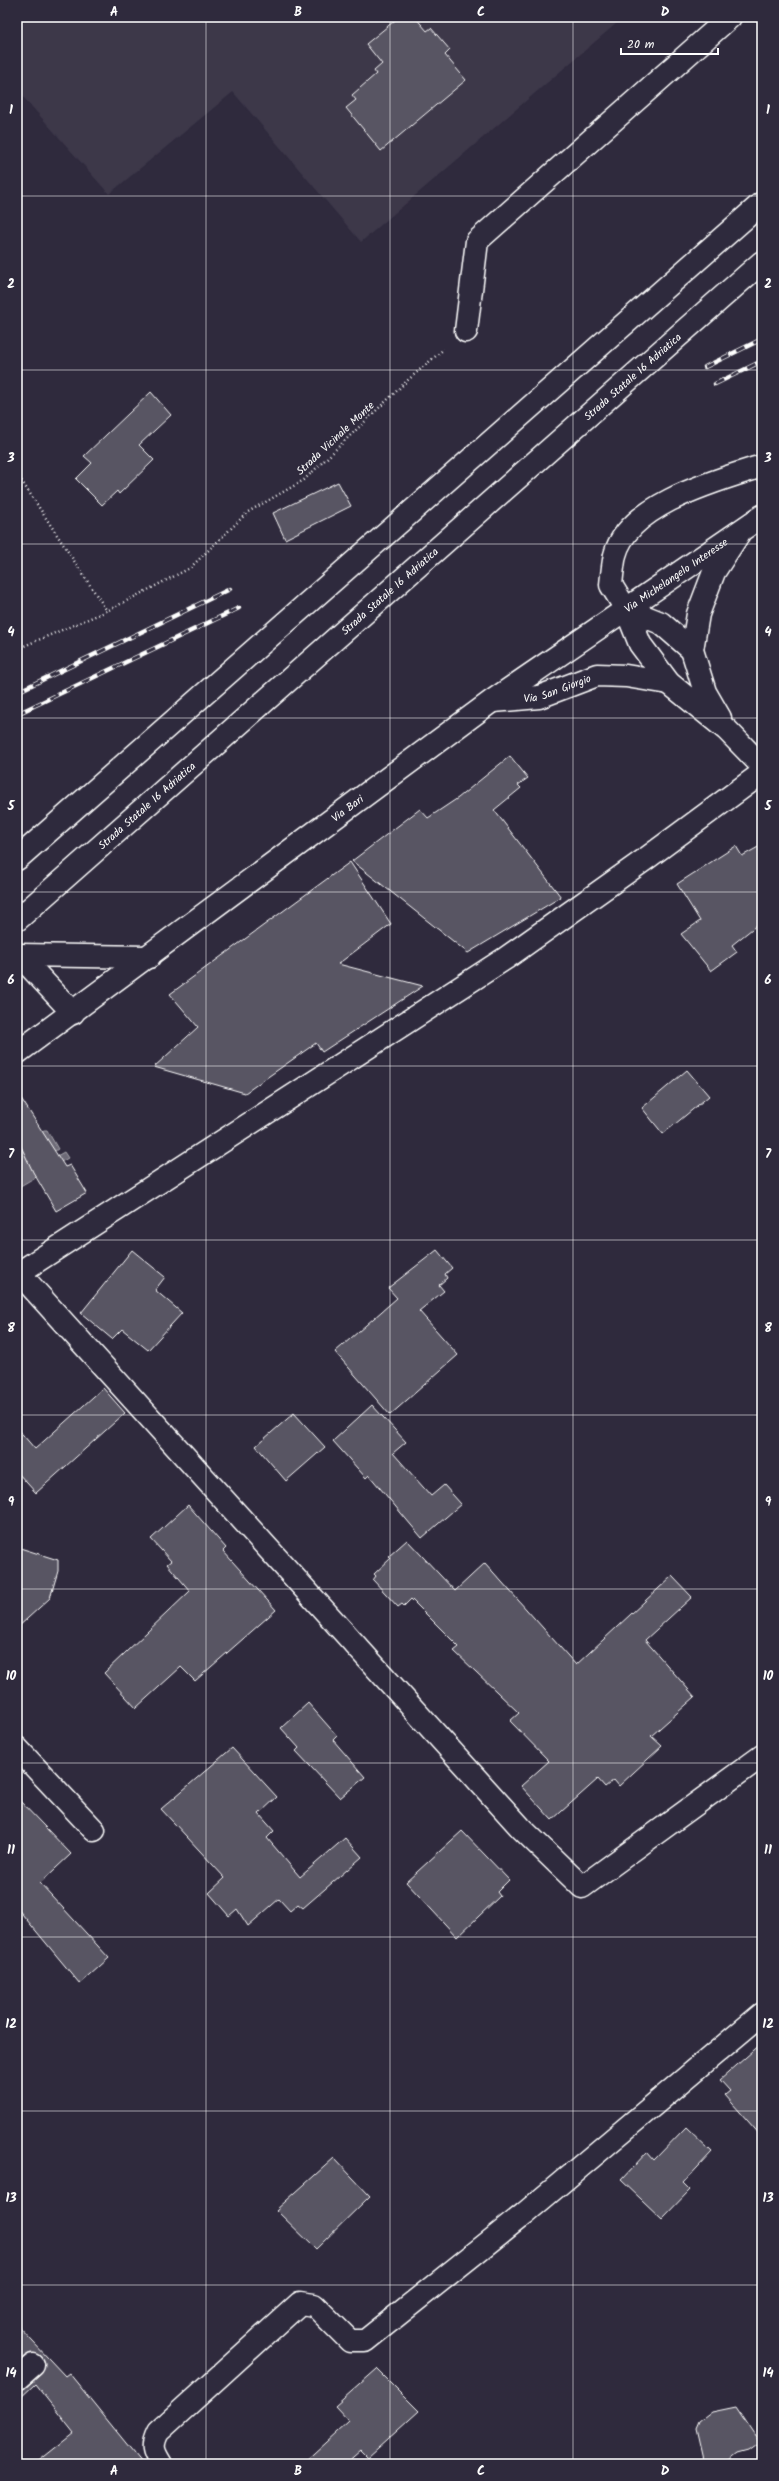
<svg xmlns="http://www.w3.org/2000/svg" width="779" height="2481" viewBox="0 0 779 2481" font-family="Kalam,sans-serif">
	<rect width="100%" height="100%" fill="#2f2a3d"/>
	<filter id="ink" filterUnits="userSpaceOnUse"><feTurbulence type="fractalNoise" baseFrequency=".025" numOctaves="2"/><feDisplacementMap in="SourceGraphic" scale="8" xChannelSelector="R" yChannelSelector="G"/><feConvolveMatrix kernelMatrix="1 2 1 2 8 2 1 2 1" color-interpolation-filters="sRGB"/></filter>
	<g filter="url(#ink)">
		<path fill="#3c3749" d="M 17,17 L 624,17 L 361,242 L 233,92 L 109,194 L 17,90 Z"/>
		<path fill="#6d6a77" stroke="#a7a6ad" d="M 44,1130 L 47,1130 L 58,1149 L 52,1153 L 55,1157 L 64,1152 L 68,1158 L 17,1188 L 17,1146 Z"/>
		<g fill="#595564" stroke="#fff">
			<path d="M 399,17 L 415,17 L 427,31 L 431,28 L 450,50 L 445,55 L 466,80 L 381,151 L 346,108 L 356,100 L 352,95 L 376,74 L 374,71 L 382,64 L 366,44 Z"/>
			<path d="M 151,392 L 171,415 L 139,445 L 154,460 L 119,494 L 117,491 L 102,505 L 76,479 L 92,463 L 84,456 Z"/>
			<path d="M 338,482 L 351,506 L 285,539 L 273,513 Z"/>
			<path d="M 510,756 L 528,778 L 518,785 L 521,788 L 494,810 L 561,897 L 468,953 L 352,861 L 420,809 L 428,818 L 458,798 Z"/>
			<path d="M 762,845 L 762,921 L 732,945 L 737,952 L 711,971 L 681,934 L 700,921 L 677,884 L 736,846 L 742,856 Z"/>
			<path d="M 350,862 L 391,924 L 338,964 L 423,986 L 322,1052 L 316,1043 L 245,1093 L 154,1067 L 198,1027 L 170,994 Z"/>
			<path d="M 687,1070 L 709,1096 L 663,1134 L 642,1108 Z"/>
			<path d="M 17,1092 L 65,1167 L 70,1165 L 87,1193 L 56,1211 L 33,1172 L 17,1138 Z"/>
			<path d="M 132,1250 L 165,1277 L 155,1290 L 182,1313 L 148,1350 L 122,1329 L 112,1339 L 81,1313 Z"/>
			<path d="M 437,1250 L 452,1268 L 445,1274 L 447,1278 L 439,1285 L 444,1291 L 419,1311 L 458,1355 L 390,1415 L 335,1352 L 397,1298 L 388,1288 Z"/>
			<path d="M 103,1388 L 125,1413 L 36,1493 L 17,1472 L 17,1428 L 35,1449 Z"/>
			<path d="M 372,1405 L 406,1442 L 393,1453 L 431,1496 L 444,1485 L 461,1504 L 422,1538 L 369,1475 L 366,1478 L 333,1441 Z"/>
			<path d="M 294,1413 L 325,1447 L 286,1481 L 256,1446 Z"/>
			<path d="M 188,1505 L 226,1548 L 223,1551 L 276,1610 L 195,1681 L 181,1667 L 136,1708 L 104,1673 L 190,1591 L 167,1564 L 171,1561 L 151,1539 Z"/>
			<path d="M 407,1540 L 455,1591 L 485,1563 L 576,1665 L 672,1576 L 692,1597 L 645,1640 L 695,1697 L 651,1736 L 662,1746 L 619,1786 L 614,1780 L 605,1787 L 598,1779 L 552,1820 L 521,1786 L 549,1761 L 510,1721 L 519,1713 L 454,1651 L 459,1647 L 411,1599 L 404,1606 L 402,1604 L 398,1607 L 373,1580 L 376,1576 L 374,1574 L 391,1558 L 389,1556 Z"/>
			<path d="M 17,1547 L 58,1560 L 58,1571 L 50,1598 L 17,1628 Z"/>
			<path d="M 308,1703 L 337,1736 L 333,1740 L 365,1777 L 340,1798 L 296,1751 L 299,1748 L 281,1728 Z"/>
			<path d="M 232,1748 L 277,1797 L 259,1814 L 274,1831 L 267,1838 L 300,1877 L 345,1838 L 362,1857 L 303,1908 L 298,1904 L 290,1911 L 279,1899 L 248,1926 L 237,1909 L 229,1916 L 209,1893 L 225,1878 L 161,1809 Z"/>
			<path d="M 17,1798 L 71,1854 L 40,1883 L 109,1958 L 80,1984 L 17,1908 Z"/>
			<path d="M 462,1831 L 509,1880 L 497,1892 L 500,1896 L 457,1937 L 406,1882 Z"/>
			<path d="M 762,2043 L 762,2137 L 725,2095 L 730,2091 L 720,2080 Z"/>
			<path d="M 686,2127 L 712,2152 L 683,2183 L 690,2190 L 662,2219 L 621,2180 L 647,2152 L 654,2160 Z"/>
			<path d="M 334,2158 L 370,2196 L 316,2249 L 276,2210 Z"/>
			<path d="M 17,2325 L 65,2376 L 69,2373 L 143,2464 L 35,2464 L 74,2433 L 35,2384 L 17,2401 L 17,2391 L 25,2388 L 41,2374 L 45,2363 L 42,2357 L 31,2353 L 17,2362 Z"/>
			<path d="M 377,2369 L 419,2411 L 368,2457 L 361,2450 L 345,2464 L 302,2464 L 349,2421 L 335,2406 Z"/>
			<path d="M 736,2407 L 760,2443 L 749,2451 L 738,2454 L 725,2464 L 704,2464 L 696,2429 L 699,2422 L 712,2412 Z"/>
		</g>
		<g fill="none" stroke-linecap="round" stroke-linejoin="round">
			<g stroke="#fff" stroke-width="25">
				<g id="street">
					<path d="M 466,331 L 477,241 L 730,17"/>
					<path d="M 19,1273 L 521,1828 L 582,1887 L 762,1756"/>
					<path d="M 17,1274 L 506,958 L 647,858 L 762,773"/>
					<path d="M 17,1748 L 94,1830"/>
					<path d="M 17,2379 L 33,2365"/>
					<path d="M 161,2464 C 153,2451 151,2446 158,2432 L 300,2303 L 314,2305 L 350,2341 L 365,2341 L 524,2214 L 762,2014"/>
				</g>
			</g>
			<g stroke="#fff" stroke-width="25">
				<g id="secondary">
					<path d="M 762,466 C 718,480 628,504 615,555 C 613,564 612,575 611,585 L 626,609 L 640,644 L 669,683 L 727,730 L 762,766"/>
					<path d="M 626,609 L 661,623 L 692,650"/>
					<path id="s1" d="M 493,701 L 539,697 L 597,675 L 626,676 L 669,683"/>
					<path d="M 720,718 L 705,692 L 692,650 L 698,614 L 714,572 L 738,535"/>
					<path d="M 19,955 L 149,957"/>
					<path d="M 19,955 L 73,1013"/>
					<path id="s2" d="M 17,1053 L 492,701 L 762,516"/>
				</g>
			</g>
			<g stroke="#fff" stroke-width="25">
				<g id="highway">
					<path d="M 17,859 L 762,203"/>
					<path id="s3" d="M 17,920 L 762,262"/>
				</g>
			</g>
			<g stroke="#fff" stroke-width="2.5" stroke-dasharray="1 3" stroke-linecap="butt">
				<path d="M 17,474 L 107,611"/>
				<path d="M 17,649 L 107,611 L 190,568 L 248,512 L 304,480 L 408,380 L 444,349"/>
			</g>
			<use href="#street" stroke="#2f2a3d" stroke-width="22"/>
			<use href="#secondary" stroke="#2f2a3d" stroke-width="22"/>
			<use href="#highway" stroke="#2f2a3d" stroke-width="22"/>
			<g stroke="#fff" stroke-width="4.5">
				<g id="rail">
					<path d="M 705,367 L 762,339"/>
					<path d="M 715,384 L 762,361"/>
					<path d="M 17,692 L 230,589"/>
					<path d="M 17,714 L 239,608"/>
				</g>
			</g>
			<use href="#rail" stroke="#2f2a3d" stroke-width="3" stroke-dasharray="9" stroke-linecap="butt"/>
		</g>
	</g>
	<path fill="none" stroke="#fff" stroke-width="1" stroke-opacity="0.55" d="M 206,17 L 206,2464M 390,17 L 390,2464M 573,17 L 573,2464M 17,196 L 762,196M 17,370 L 762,370M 17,544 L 762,544M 17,718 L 762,718M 17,892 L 762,892M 17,1066 L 762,1066M 17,1240 L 762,1240M 17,1415 L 762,1415M 17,1589 L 762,1589M 17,1763 L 762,1763M 17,1937 L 762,1937M 17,2111 L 762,2111M 17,2285 L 762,2285"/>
	<g text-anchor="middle" stroke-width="3" stroke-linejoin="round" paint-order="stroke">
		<g font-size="11" fill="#fff" stroke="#2f2a3d">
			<text dy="4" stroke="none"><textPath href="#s3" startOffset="821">Strada Statale 16 Adriatica</textPath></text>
			<text transform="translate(335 438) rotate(-43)" y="4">Strada Vicinale Monte</text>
			<text dy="4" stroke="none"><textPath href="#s2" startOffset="814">Via Michelangelo Interesse</textPath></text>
			<text dy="4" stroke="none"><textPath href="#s3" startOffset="497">Strada Statale 16 Adriatica</textPath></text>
			<text dy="4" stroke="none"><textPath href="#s1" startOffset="66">Via San Giorgio</textPath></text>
			<text dy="4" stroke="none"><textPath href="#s3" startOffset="173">Strada Statale 16 Adriatica</textPath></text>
			<text dy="4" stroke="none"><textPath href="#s2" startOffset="411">Via Bari</textPath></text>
		</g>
	</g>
	<rect width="779" height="2481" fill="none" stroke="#2f2a3d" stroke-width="44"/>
	<path d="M621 48v6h97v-6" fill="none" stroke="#ffffff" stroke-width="2"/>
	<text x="627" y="48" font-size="12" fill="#ffffff" stroke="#2f2a3d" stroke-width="3" paint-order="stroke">20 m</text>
	<rect x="22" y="22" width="735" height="2437" fill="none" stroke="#fff" stroke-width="1.5"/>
	<g font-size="13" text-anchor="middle" font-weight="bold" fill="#fff">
		<text x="114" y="16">A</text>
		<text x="298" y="16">B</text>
		<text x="481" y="16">C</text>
		<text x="665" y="16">D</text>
		<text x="11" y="114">1</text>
		<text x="768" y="114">1</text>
		<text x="11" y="288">2</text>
		<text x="768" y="288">2</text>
		<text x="11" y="462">3</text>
		<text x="768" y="462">3</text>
		<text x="11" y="636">4</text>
		<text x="768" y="636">4</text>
		<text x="11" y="810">5</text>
		<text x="768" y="810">5</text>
		<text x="11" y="984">6</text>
		<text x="768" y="984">6</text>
		<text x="11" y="1158">7</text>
		<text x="768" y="1158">7</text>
		<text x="11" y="1332">8</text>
		<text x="768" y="1332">8</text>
		<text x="11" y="1506">9</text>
		<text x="768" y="1506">9</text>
		<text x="11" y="1680">10</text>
		<text x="768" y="1680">10</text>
		<text x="11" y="1854">11</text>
		<text x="768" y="1854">11</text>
		<text x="11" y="2028">12</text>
		<text x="768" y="2028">12</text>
		<text x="11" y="2202">13</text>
		<text x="768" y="2202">13</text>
		<text x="11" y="2377">14</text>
		<text x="768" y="2377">14</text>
		<text x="114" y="2475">A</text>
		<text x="298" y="2475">B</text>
		<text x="481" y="2475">C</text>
		<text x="665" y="2475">D</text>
	</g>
</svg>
